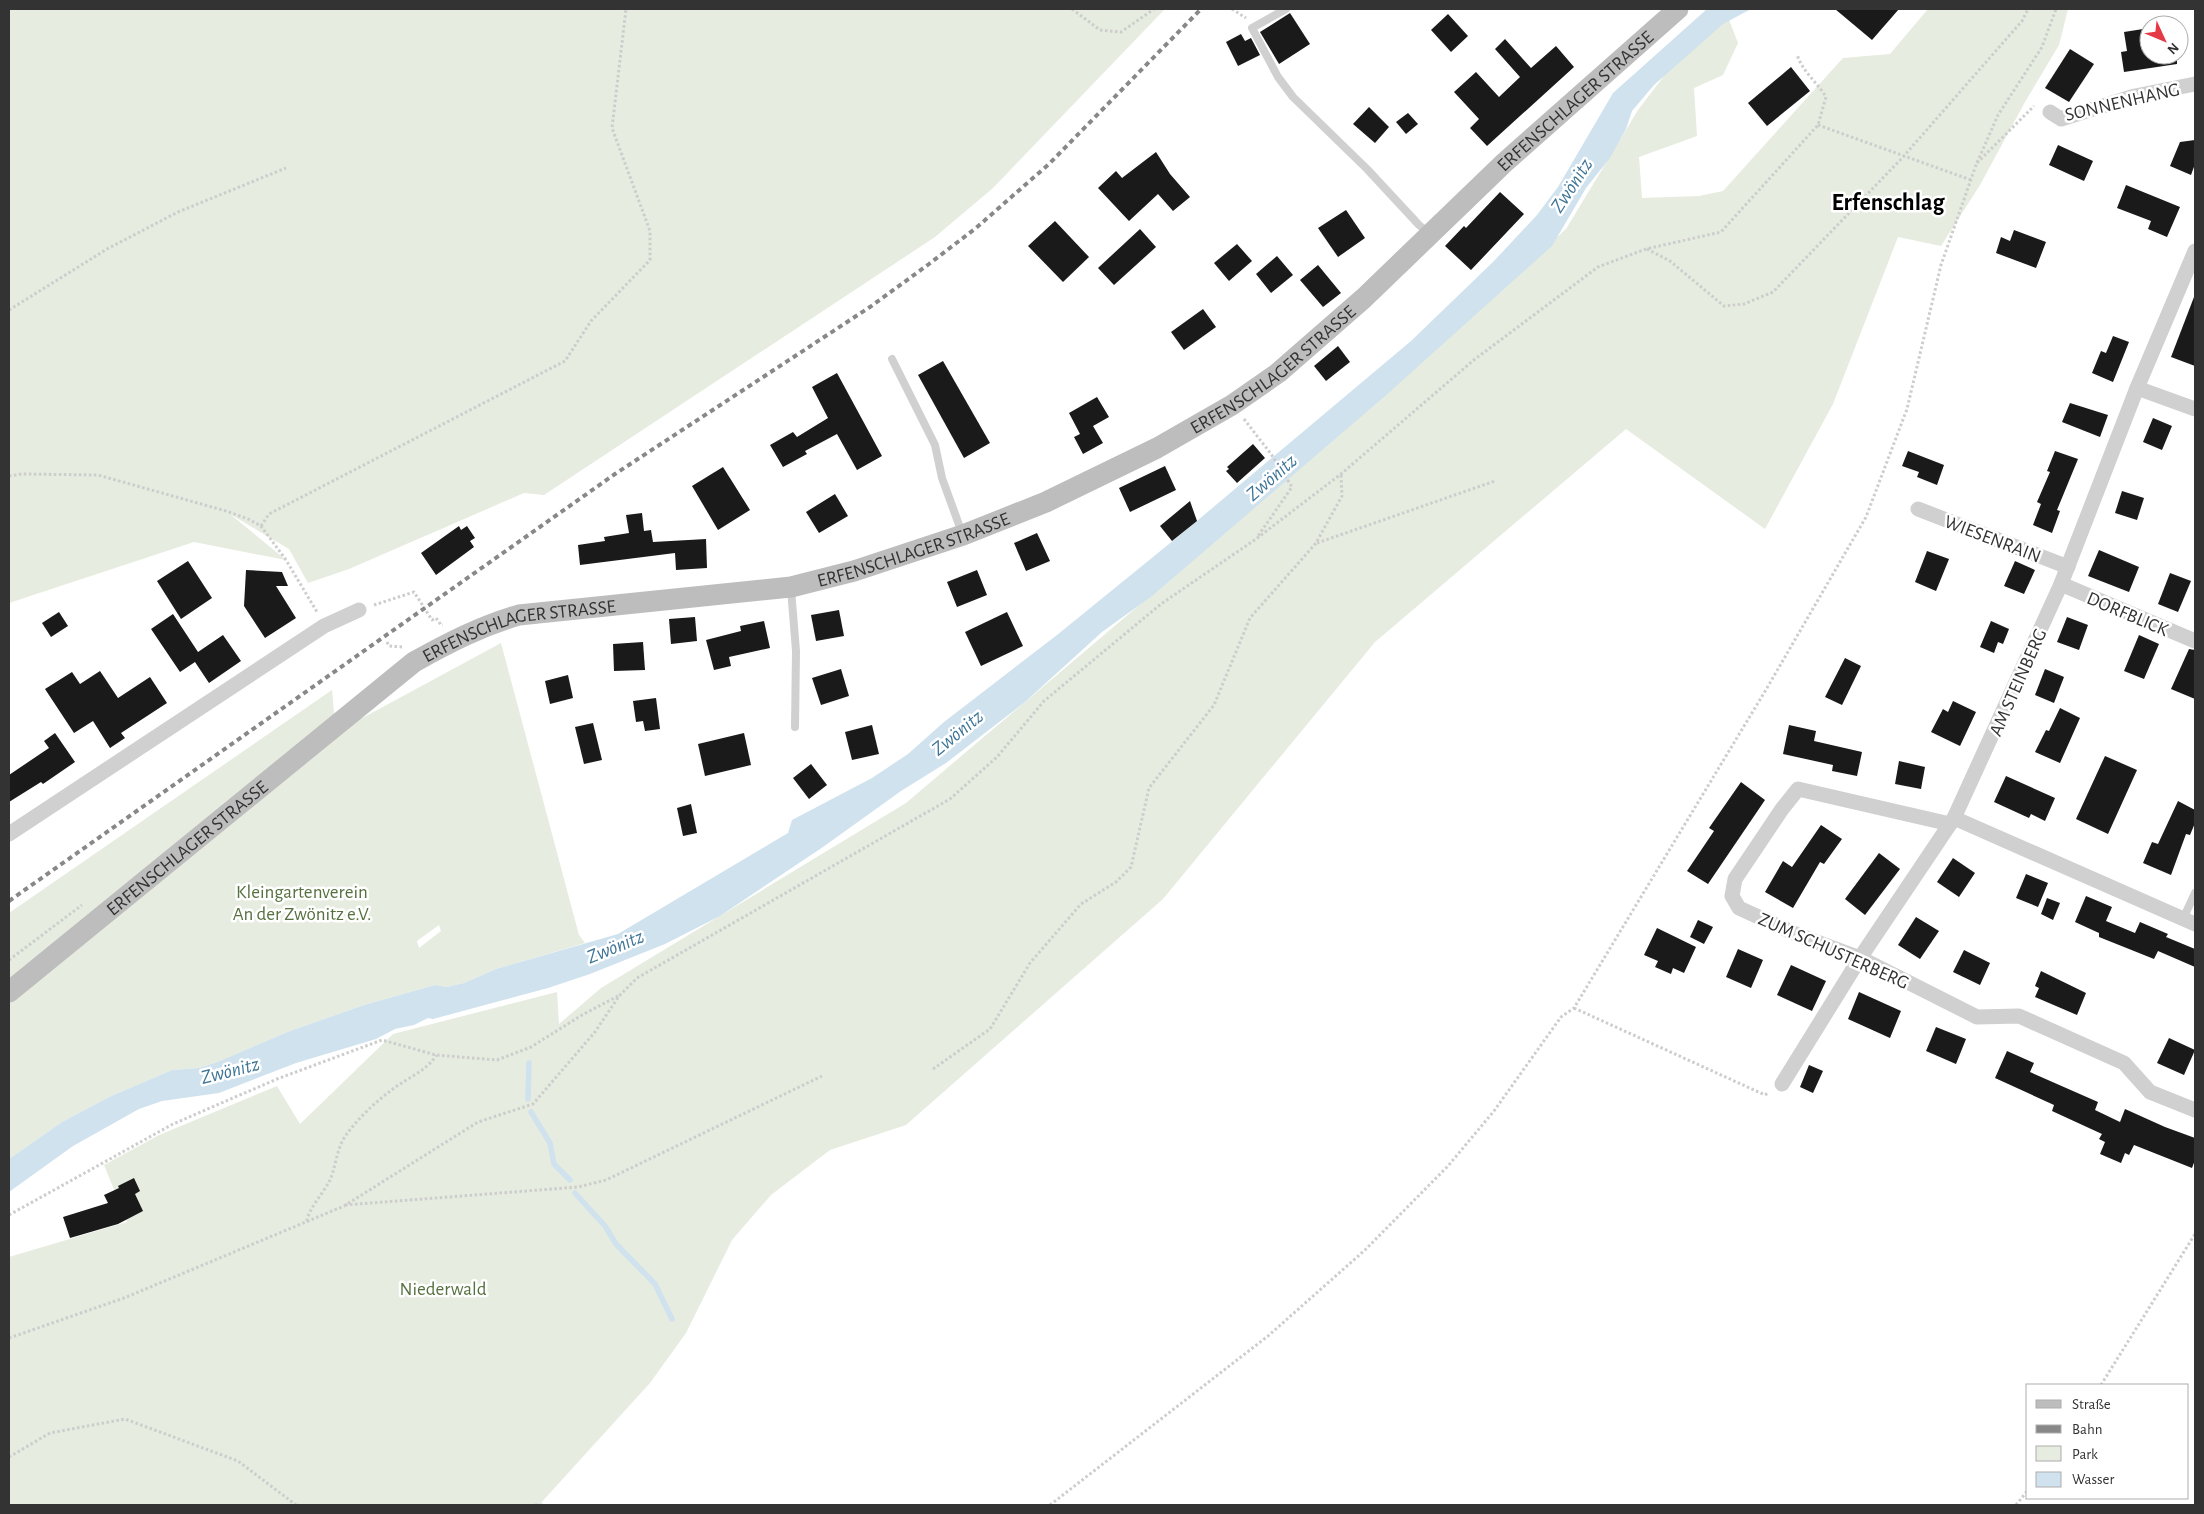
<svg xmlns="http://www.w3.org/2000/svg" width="2204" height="1514" viewBox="0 0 2204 1514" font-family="'Alegreya Sans',sans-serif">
	<rect width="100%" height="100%" fill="#fff"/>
	<g fill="#e6ecdf" fill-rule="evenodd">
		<path d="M 9,9 L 1165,9 L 993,188 L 935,237 L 544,495 L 524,493 L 349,569 L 308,583 L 289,549 L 230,514 L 286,560 L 194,542 L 9,603 Z"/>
		<path d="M 1928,9 L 2068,9 L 2059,45 L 2025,102 L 1980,185 L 1941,246 L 1898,237 L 1833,404 L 1765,529 L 1626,429 L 1375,642 L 1163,899 L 906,1125 L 830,1150 L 771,1195 L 732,1240 L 686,1333 L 650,1383 L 539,1505 L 9,1505 L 9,1257 L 127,1222 L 104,1165 L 159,1135 L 277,1086 L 300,1124 L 393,1034 L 557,992 L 559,1024 L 601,988 L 906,803 L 1296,472 L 1566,229 L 1638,110 L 1680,55 L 1728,17 L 1738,43 L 1723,75 L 1694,88 L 1697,136 L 1639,157 L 1642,198 L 1699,196 L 1723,191 L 1843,58 L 1890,54 Z"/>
		<path d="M 501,643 L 579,935 L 585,943 L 496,969 L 464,983 L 447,987 L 435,985 L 364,1005 L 290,1031 L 217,1062 L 199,1068 L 172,1070 L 109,1097 L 62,1122 L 9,1159 L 9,913 L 332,690 L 334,713 L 355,722 ZM 439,925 L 441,931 L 419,948 L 417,941 Z"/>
	</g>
	<path fill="#cfe2ee" d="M 1707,9 L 1751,9 L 1723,24 L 1654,85 L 1632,111 L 1626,129 L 1610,158 L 1586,188 L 1552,246 L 1384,397 L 1152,596 L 1102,632 L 1025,702 L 946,763 L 901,791 L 823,847 L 720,916 L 665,944 L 590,974 L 548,988 L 433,1019 L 428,1018 L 414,1025 L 395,1029 L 376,1039 L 296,1063 L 219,1093 L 162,1101 L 139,1109 L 73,1146 L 9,1192 L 9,1159 L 62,1122 L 109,1097 L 172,1070 L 199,1068 L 217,1062 L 290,1031 L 364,1005 L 435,985 L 447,987 L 464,983 L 496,969 L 618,934 L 788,833 L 792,820 L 872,778 L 908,754 L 944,722 L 1057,635 L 1185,531 L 1411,341 L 1494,261 L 1537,215 L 1558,187 L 1613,93 Z"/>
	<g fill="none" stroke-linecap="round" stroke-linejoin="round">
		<g stroke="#cfe2ee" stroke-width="5.5">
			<path d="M 528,1099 L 529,1063"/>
			<path d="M 531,1112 L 550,1143 L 554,1164 L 570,1180"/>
			<path d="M 575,1193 L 605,1226 L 616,1244 L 655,1284 L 672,1319"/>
		</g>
	</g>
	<g fill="#1a1a1a">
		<path d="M 1835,9 L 1899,9 L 1872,40 Z"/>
		<path d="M 1290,13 L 1310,44 L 1279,64 L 1260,32 Z"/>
		<path d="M 1448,14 L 1468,36 L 1451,52 L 1431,30 Z"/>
		<path d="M 2143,29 L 2146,49 L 2149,49 L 2149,55 L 2177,55 L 2177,64 L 2124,72 L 2121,52 L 2127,51 L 2124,32 Z"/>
		<path d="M 1241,34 L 1245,41 L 1251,38 L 1260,55 L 1238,66 L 1226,42 Z"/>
		<path d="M 1505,39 L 1531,68 L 1556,46 L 1574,67 L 1487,146 L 1470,128 L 1479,119 L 1454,92 L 1476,72 L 1499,97 L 1520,77 L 1495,49 Z"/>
		<path d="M 2070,49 L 2094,64 L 2069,102 L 2045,88 Z"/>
		<path d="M 1791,67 L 1810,91 L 1767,126 L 1748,103 Z"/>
		<path d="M 1369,107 L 1389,127 L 1375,143 L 1353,124 Z"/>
		<path d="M 1408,113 L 1418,124 L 1406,134 L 1396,122 Z"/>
		<path d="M 2195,140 L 2195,164 L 2191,175 L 2170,166 L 2180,142 Z"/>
		<path d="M 2058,145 L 2093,161 L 2084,181 L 2049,165 Z"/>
		<path d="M 1156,152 L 1170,174 L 1190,197 L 1173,211 L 1158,194 L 1129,221 L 1098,188 L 1116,171 L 1122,178 Z"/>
		<path d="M 2126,185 L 2180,207 L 2167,237 L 2148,229 L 2151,221 L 2117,208 Z"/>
		<path d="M 1500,192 L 1524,214 L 1471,270 L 1445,246 L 1464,226 L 1466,228 Z"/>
		<path d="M 1346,210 L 1365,238 L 1338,257 L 1318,228 Z"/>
		<path d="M 1055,221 L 1089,257 L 1063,282 L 1028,246 Z"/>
		<path d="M 1140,229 L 1156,247 L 1114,285 L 1098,268 Z"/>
		<path d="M 2014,230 L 2046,242 L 2036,268 L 1996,253 L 2001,237 L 2010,241 Z"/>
		<path d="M 1237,244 L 1252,261 L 1229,281 L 1214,263 Z"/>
		<path d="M 1277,256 L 1293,275 L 1271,293 L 1256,274 Z"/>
		<path d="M 1318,265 L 1341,293 L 1323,307 L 1300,280 Z"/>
		<path d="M 2194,297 L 2195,298 L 2195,366 L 2171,357 Z"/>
		<path d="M 1203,309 L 1216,327 L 1184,350 L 1171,332 Z"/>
		<path d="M 2113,336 L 2129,342 L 2113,382 L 2092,373 L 2101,351 L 2106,353 Z"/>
		<path d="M 1338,346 L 1350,362 L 1326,381 L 1314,366 Z"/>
		<path d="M 943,361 L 990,443 L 964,458 L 918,375 Z"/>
		<path d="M 837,373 L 882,456 L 857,470 L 837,434 L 805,451 L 807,454 L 783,467 L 770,445 L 793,432 L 797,437 L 828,418 L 812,387 Z"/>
		<path d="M 1097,397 L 1109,417 L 1093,426 L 1103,443 L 1083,454 L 1074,437 L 1080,434 L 1069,413 Z"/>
		<path d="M 2070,403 L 2108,415 L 2100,437 L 2062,422 Z"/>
		<path d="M 2153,418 L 2172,426 L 2162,450 L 2143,442 Z"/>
		<path d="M 1253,444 L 1265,458 L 1237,483 L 1226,471 L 1229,469 L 1227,467 Z"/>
		<path d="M 1908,451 L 1944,465 L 1937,485 L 1917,477 L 1919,472 L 1902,466 Z"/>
		<path d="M 2055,451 L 2078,459 L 2057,510 L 2060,511 L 2052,533 L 2033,525 L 2041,504 L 2037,502 L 2050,472 L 2047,471 Z"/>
		<path d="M 1165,466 L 1176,490 L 1130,512 L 1119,488 Z"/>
		<path d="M 723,467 L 750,510 L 718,530 L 692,486 Z"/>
		<path d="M 2122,491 L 2144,498 L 2137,520 L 2115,513 Z"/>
		<path d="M 835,494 L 848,516 L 819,533 L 806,512 Z"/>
		<path d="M 1190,501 L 1197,521 L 1172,541 L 1160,526 Z"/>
		<path d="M 642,513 L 644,531 L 651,530 L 653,542 L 706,539 L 707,568 L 676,570 L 675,553 L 580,565 L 578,545 L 605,541 L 604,537 L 629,533 L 626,515 Z"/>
		<path d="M 459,526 L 461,530 L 467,526 L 475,538 L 470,541 L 474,547 L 436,575 L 421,553 Z"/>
		<path d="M 1037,533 L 1050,561 L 1026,571 L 1014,543 Z"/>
		<path d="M 2099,550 L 2139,567 L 2129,592 L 2088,576 Z"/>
		<path d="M 1927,551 L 1949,559 L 1936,591 L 1915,582 Z"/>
		<path d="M 188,561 L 212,598 L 181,619 L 157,581 Z"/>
		<path d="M 2015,561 L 2035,570 L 2024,594 L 2004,586 Z"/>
		<path d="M 246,570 L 282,572 L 288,586 L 276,586 L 296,618 L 265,638 L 244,606 Z"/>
		<path d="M 977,570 L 987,595 L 957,607 L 947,582 Z"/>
		<path d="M 2170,573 L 2191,581 L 2178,612 L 2158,604 Z"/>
		<path d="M 839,610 L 844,636 L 816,641 L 811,615 Z"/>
		<path d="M 59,612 L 68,626 L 51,637 L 42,623 Z"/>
		<path d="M 1007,612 L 1023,646 L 981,666 L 965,632 Z"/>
		<path d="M 173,614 L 198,652 L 223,635 L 241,661 L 209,683 L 195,662 L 180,672 L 151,629 Z"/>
		<path d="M 695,617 L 697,641 L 671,644 L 669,619 Z"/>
		<path d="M 2067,617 L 2088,625 L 2079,650 L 2057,642 Z"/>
		<path d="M 764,621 L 770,648 L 729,657 L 731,666 L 714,670 L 706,640 L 741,631 L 740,626 Z"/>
		<path d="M 1991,621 L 2009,629 L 2003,644 L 1998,642 L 1994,653 L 1980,647 Z"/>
		<path d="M 2139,635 L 2159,644 L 2144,679 L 2124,671 Z"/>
		<path d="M 643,642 L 645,670 L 614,671 L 613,644 Z"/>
		<path d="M 2189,649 L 2195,650 L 2195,699 L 2171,689 Z"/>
		<path d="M 1845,658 L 1861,666 L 1842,705 L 1825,697 Z"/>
		<path d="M 841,669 L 849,696 L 821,705 L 812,678 Z"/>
		<path d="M 2045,669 L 2064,677 L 2054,703 L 2035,695 Z"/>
		<path d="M 100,671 L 118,698 L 150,677 L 167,703 L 121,733 L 125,738 L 110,748 L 93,721 L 74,733 L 45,689 L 72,672 L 80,684 Z"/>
		<path d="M 568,675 L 573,698 L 550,704 L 545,681 Z"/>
		<path d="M 656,698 L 660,729 L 645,731 L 643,721 L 636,722 L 633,701 Z"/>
		<path d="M 1953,701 L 1976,712 L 1960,746 L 1931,732 L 1943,709 L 1948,712 Z"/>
		<path d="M 2060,708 L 2080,718 L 2060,763 L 2035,752 L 2046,730 L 2049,731 Z"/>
		<path d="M 593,723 L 602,760 L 584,764 L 575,727 Z"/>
		<path d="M 872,725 L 879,754 L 852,760 L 845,732 Z"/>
		<path d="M 1789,725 L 1816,731 L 1814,741 L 1862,752 L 1857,776 L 1832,771 L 1833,765 L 1783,754 Z"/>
		<path d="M 55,733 L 75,762 L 43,784 L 41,782 L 9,802 L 9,775 L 49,748 L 44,741 Z"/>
		<path d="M 744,733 L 751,765 L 705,776 L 698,744 Z"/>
		<path d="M 2105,756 L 2137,770 L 2108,834 L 2076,819 Z"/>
		<path d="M 1899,761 L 1925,767 L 1921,789 L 1895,784 Z"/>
		<path d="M 811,764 L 827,785 L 809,799 L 793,778 Z"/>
		<path d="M 2006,776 L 2055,798 L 2045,821 L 2031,814 L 2029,818 L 1994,802 Z"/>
		<path d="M 1741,782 L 1765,800 L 1708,884 L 1687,871 L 1714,831 L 1709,828 Z"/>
		<path d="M 2178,801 L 2195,810 L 2195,823 L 2190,835 L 2186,834 L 2171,875 L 2143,863 L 2152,842 L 2158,844 Z"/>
		<path d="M 691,804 L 697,833 L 683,836 L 677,808 Z"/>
		<path d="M 1821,825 L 1842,839 L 1824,864 L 1820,862 L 1793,908 L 1765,892 L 1783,861 L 1792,867 Z"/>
		<path d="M 1879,853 L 1900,869 L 1865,915 L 1845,899 Z"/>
		<path d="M 1953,858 L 1975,873 L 1959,897 L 1937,882 Z"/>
		<path d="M 2026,874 L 2048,883 L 2038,907 L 2016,898 Z"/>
		<path d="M 2086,896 L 2112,907 L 2106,921 L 2135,933 L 2140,922 L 2168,934 L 2166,937 L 2195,949 L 2195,967 L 2158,951 L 2154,959 L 2099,937 L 2099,933 L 2075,922 Z"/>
		<path d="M 2047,898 L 2060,903 L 2053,920 L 2041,914 Z"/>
		<path d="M 1916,917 L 1939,931 L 1920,959 L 1898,945 Z"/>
		<path d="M 1698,920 L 1713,927 L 1704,944 L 1690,937 Z"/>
		<path d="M 1657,928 L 1696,947 L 1684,973 L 1673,968 L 1671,974 L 1655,967 L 1658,961 L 1644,955 Z"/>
		<path d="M 1738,949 L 1763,960 L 1751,988 L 1726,977 Z"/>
		<path d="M 1964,950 L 1990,963 L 1980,985 L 1953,972 Z"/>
		<path d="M 1791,965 L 1826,981 L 1812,1011 L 1777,995 Z"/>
		<path d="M 2041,971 L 2086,993 L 2077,1015 L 2035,997 L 2039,988 L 2035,986 Z"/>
		<path d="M 1859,992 L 1901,1011 L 1890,1038 L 1848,1019 Z"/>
		<path d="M 1936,1027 L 1966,1039 L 1956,1064 L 1926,1051 Z"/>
		<path d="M 2169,1038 L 2195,1050 L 2184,1075 L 2157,1063 Z"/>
		<path d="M 2007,1051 L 2034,1063 L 2030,1072 L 2098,1102 L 2095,1110 L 2120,1122 L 2125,1109 L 2165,1127 L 2195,1138 L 2195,1160 L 2192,1168 L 2134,1145 L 2129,1155 L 2125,1153 L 2121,1163 L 2100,1154 L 2105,1142 L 2099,1139 L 2102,1134 L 2052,1111 L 2054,1105 L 1995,1078 Z"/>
		<path d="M 1809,1065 L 1823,1071 L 1813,1093 L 1800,1087 Z"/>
		<path d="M 134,1178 L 140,1191 L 135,1194 L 143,1211 L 118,1224 L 70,1238 L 63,1217 L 108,1203 L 104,1195 L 119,1188 L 118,1186 Z"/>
	</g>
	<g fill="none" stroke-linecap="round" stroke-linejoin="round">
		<g stroke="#cdcdcd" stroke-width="3" stroke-dasharray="2.5 2.5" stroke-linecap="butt">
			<path d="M 1072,9 L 1100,30 L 1121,32 L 1154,9"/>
			<path d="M 1232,9 L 1246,18"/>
			<path d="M 1818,125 L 1971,180"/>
			<path d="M 1977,163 L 2034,106"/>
			<path d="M 1647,249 L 1670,261 L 1724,306 L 1744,304 L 1773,292 L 1903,157 L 2022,21 L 2028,9"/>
			<path d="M 9,310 L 107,249 L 178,212 L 286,168"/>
			<path d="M 1244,419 L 1271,454 L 1292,487 L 1258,536"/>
			<path d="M 9,476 L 22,474 L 98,475 L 226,511 L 248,519 L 261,526 L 286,560 L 317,612"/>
			<path d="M 261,526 L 269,514 L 565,361 L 591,321 L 650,260 L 650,231 L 612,128 L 626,9"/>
			<path d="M 1317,543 L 1495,481"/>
			<path d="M 374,605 L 414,592 L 432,620 L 436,618 L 441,625 L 443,625"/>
			<path d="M 387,642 L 389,646 L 402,647"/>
			<path d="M 9,960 L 82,905"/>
			<path d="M 1574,1008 L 1765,1095 L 1768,1093"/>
			<path d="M 933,1069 L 990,1029 L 1030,963 L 1081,904 L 1116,882 L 1131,867 L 1149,788 L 1214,705 L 1250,618 L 1316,543 L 1342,496 L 1341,475"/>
			<path d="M 345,1205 L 578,1187 L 606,1180 L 822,1076"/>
			<path d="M 9,1215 L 173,1124 L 277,1079 L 382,1040 L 436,1055 L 497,1060 L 531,1047 L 582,1015 L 618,996"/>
			<path d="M 307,1221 C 308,1210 323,1193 329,1182 C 336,1168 336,1149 346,1135 C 357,1120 373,1104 389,1092 C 403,1080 429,1070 436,1055"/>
			<path d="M 9,1338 L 124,1298 L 344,1206 L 478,1122 L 533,1104 L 595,1032 L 619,996 L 637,978 L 950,799 L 997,757 L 1044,701 L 1161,604 L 1256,539 L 1341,474 L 1475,359 L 1598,267 L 1646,249 L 1721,232 L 1818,125 L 1826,97 C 1817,82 1801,70 1797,54"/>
			<path d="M 2101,1385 L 2195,1234"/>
			<path d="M 9,1457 L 50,1433 L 125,1419 L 238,1461 L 296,1505"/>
			<path d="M 535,1505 L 545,1505"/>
			<path d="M 1050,1505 L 1268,1336 L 1365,1250 L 1448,1166 L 1494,1111 L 1561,1017 L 1574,1008 L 1767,688 L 1866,517 L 1907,409 L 1941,265 L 1976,165 L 1998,115 L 2042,47 L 2056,9"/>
			<path d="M 2016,1505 L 2028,1490"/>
		</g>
		<g stroke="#d0d0d0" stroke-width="8">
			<path d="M 1286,9 L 1252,28 L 1278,77 L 1293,97 L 1367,169 L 1419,225 L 1429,233"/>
			<path d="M 892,359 L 935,445 L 942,478 L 962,533"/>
			<path d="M 791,589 L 796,651 L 795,727"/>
			<path d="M 2183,919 L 2195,893"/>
		</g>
		<g stroke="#d0d0d0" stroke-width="15">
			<path d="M 2050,112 L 2061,119 L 2135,96 L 2195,84"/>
			<path d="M 2137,388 L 2195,409"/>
			<path d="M 1918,509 L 2068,567"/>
			<path d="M 2061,584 L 2195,641"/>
			<path d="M 1954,818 L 2195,924"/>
			<path d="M 1950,824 L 1798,789 L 1782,809 L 1735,879 L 1732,896 L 1739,908 L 1798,935 L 1860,958 L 1977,1017 L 2019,1016 L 2124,1063 L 2150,1092 L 2195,1110"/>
			<path d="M 9,834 L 324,626 L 359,610"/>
			<path d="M 1782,1084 L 1860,958 L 1954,818 L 2061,584 L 2137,388 L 2195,251"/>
		</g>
		<path stroke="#bdbdbd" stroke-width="21" id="s1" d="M 9,992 L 414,662 C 448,643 481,626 519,615 L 791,587 L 854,571 L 963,535 L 1046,502 L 1157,448 L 1232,405 L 1278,373 L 1364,298 L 1504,163 L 1678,9"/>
		<path stroke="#888" stroke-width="4" stroke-dasharray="5 4" stroke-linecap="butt" d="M 9,901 L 615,474 L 870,307 L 929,264 L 976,228 L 1049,164 L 1201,9"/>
	</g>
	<g text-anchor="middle" stroke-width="5" stroke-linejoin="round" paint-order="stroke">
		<g font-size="19" fill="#333" stroke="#fff">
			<text dy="7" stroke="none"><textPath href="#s1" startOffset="1849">ERFENSCHLAGER STRASSE</textPath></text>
			<text transform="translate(2122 101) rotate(-13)" y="7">SONNENHANG</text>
			<text dy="7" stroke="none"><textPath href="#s1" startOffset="1444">ERFENSCHLAGER STRASSE</textPath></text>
			<text transform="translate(1993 538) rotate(21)" y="7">WIESENRAIN</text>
			<text dy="7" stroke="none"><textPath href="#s1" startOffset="1039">ERFENSCHLAGER STRASSE</textPath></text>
			<text transform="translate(2128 613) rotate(23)" y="7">DORFBLICK</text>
			<text dy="7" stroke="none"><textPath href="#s1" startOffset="634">ERFENSCHLAGER STRASSE</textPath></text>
			<text transform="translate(2017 682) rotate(-66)" y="7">AM STEINBERG</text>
			<text dy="7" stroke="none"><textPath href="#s1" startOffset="229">ERFENSCHLAGER STRASSE</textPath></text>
			<text transform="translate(1834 950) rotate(24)" y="7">ZUM SCHUSTERBERG</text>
		</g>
		<g font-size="19" fill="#56703f" stroke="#fff">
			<text x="302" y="898">Kleingartenverein<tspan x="302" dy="22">An der Zwönitz e.V.</tspan></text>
			<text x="443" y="1295">Niederwald</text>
		</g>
		<g font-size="20" font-style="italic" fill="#3f7597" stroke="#fff">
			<text transform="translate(1571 185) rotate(-57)" y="7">Zwönitz</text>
			<text transform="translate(1271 477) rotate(-41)" y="7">Zwönitz</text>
			<text transform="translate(957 732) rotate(-39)" y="7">Zwönitz</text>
			<text transform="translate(615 946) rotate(-22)" y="7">Zwönitz</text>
			<text transform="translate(230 1070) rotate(-14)" y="7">Zwönitz</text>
		</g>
		<g font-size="24" font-weight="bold" fill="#000" stroke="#fff">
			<text x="1888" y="210">Erfenschlag</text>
		</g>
	</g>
	<rect width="2204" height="1514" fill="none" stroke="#333333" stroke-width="20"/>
	<rect x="2026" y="1384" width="162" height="115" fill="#ffffff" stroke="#adadad"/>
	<rect x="2036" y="1400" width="25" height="8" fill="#bdbdbd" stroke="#adadad"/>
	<text x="2072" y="1409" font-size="15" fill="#333333">Straße</text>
	<rect x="2036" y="1425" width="25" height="8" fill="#888888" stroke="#adadad"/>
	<text x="2072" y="1434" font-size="15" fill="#333333">Bahn</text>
	<rect x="2036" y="1446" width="25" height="15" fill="#e6ecdf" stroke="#adadad"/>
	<text x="2072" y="1459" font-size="15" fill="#333333">Park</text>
	<rect x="2036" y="1472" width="25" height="15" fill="#cfe2ee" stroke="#adadad"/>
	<text x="2072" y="1484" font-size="15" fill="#333333">Wasser</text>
	<g transform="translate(2164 40) rotate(134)"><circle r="24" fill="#ffffff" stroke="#adadad"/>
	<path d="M0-4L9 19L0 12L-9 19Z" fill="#e63946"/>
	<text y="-8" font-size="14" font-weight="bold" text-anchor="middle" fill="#333333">N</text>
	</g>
</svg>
